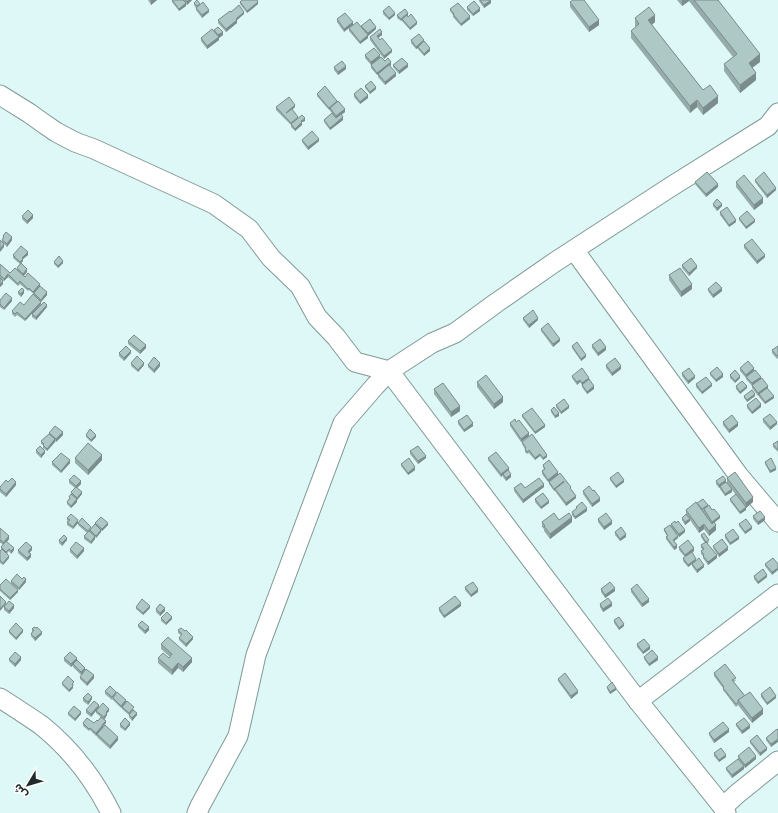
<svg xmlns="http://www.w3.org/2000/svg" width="778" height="813" viewBox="0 0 778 813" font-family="'Sofia Sans Condensed','Noto Sans Arabic',sans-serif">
	<rect width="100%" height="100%" fill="#ddf8f6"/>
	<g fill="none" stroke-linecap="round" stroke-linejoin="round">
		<g stroke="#809997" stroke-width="21">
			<g id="minor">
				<path d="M 0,95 L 29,113 L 43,123 L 56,132 L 75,142 L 94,149 L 214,204 L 249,229 L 271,258 L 300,286 L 317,317 L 336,337 L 355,362 L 389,371 L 638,701 L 723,807"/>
				<path d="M 574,250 L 739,476 L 778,522"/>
				<path d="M 0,698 C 14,707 28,716 41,725 C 71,749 94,779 111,813"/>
				<path d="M 638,701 L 778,594"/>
				<path d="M 197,813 L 200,806 L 238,736 L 256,655 L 343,423 L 375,386 L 389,371 L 432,343 L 455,333 L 496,303 L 555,262 L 672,186 L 768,126 L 778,113"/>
				<path d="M 726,813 L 723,807 L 737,794 L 778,761"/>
			</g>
		</g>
		<use href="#minor" stroke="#fff" stroke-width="19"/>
	</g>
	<g fill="#96acaa">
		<path d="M 148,0 L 157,0 L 151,5 Z"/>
		<path d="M 172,0 L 192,0 L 187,5 L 186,4 L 186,6 L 179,11 L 172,2 Z"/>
		<path d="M 479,0 L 490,0 L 491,3 L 484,8 L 479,1 Z"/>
		<path d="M 677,0 L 718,0 L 760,62 L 752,68 L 756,80 L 740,93 L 724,71 L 724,64 L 733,57 L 689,1 L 682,6 Z"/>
		<path d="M 240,2 L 258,4 L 247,13 L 240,4 Z"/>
		<path d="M 570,2 L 599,25 L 589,32 L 570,7 Z"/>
		<path d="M 194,3 L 200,5 L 209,12 L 202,18 L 196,10 L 196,8 L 194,5 Z"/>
		<path d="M 467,7 L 480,11 L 473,16 L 467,10 Z"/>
		<path d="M 450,9 L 470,19 L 461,26 L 453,17 L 453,15 L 450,11 Z"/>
		<path d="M 383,11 L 395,15 L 389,20 L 383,14 Z"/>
		<path d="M 231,12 L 244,14 L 237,20 L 237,23 L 226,32 L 218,23 L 218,20 Z"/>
		<path d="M 345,13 L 344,32 L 337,22 L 337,19 Z"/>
		<path d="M 397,15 L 408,15 L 407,16 L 417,24 L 410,30 L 402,21 L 402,20 L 401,21 L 397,18 Z"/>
		<path d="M 635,18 L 655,22 L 652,25 L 703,90 L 718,103 L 703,115 L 697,107 L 690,113 L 631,38 L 631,31 L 636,27 L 635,26 Z"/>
		<path d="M 361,26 L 376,29 L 368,36 L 368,38 L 360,44 L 349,31 L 349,28 L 361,27 Z"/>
		<path d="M 214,30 L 223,35 L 219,38 L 219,40 L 207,49 L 201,41 L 201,38 L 214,31 Z"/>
		<path d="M 382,35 L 378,38 L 392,52 L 384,59 L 370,40 L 370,37 Z"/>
		<path d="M 411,40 L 424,41 L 430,51 L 424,56 L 418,49 L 418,48 L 416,49 L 411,43 Z"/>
		<path d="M 365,55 L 380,55 L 371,65 L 365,58 Z"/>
		<path d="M 385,61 L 391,65 L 390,66 L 396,76 L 385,85 L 378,77 L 378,74 L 377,75 L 371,68 L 371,65 Z"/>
		<path d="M 393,65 L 408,67 L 399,74 L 393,67 Z"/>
		<path d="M 334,67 L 346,69 L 338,75 L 334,70 Z"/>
		<path d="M 365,86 L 376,89 L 370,94 L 365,88 Z"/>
		<path d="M 317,94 L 337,102 L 345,112 L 341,115 L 343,120 L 330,130 L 324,122 L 324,120 L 332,113 L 330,111 L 330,109 L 329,110 L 317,96 Z"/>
		<path d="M 354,94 L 368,98 L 360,104 L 354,97 Z"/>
		<path d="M 276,107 L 295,107 L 292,110 L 298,118 L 305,121 L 302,122 L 302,125 L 295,131 L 291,127 L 291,125 L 276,110 Z"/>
		<path d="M 302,140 L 319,141 L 308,150 L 302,142 Z"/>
		<path d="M 755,180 L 776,190 L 767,198 L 755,182 Z"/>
		<path d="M 695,182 L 718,187 L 706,197 L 695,184 Z"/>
		<path d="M 736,182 L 763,203 L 754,210 L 736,187 Z"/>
		<path d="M 713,204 L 722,206 L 717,211 L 713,206 Z"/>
		<path d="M 720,212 L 736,222 L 729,227 L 720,215 Z"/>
		<path d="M 22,216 L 33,218 L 27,224 L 22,219 Z"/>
		<path d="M 739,218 L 755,222 L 746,229 L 739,220 Z"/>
		<path d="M 3,236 L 12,240 L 7,247 L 4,244 L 4,247 L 2,242 Z"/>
		<path d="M 744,245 L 765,257 L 757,264 L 744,248 Z"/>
		<path d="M 13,255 L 28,255 L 23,259 L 23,261 L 21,263 L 27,272 L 24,276 L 40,286 L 47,295 L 41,302 L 41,304 L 25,321 L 17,315 L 15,317 L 12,314 L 12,311 L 24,305 L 34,295 L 34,294 L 29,290 L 28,291 L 20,284 L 18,286 L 8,277 L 4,281 L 0,278 L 3,284 L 0,287 L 0,264 L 10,273 L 17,269 L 17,268 L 20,264 L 13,258 Z"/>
		<path d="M 54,262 L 63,263 L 58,268 L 54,264 Z"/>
		<path d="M 682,265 L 697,268 L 689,276 L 682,268 Z"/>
		<path d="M 669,275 L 692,289 L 681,297 L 669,280 Z"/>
		<path d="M 708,289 L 722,291 L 713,298 L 708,291 Z"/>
		<path d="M 18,292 L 24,293 L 21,297 L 18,294 Z"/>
		<path d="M 0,300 L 12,301 L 4,310 L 0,307 Z"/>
		<path d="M 47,307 L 36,320 L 32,317 L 32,314 Z"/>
		<path d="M 523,318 L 538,320 L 529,328 L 523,320 Z"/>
		<path d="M 541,329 L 560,341 L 553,347 L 541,331 Z"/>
		<path d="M 128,341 L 146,348 L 140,354 L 128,344 Z"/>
		<path d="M 592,345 L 606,350 L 598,356 L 592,348 Z"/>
		<path d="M 572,346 L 586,357 L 581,361 L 572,348 Z"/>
		<path d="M 778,346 L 778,358 L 777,359 L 772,353 L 772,350 Z"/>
		<path d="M 119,353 L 131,353 L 124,361 L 119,356 Z"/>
		<path d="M 131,363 L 144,365 L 138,372 L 131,366 Z"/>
		<path d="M 148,365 L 160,366 L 154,373 L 148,367 Z"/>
		<path d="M 606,365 L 621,369 L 612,376 L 606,368 Z"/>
		<path d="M 740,368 L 754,370 L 768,389 L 774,398 L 765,404 L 759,397 L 759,395 L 758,396 L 752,388 L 752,385 L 752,386 L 746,379 L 746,377 L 746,378 L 740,371 Z"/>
		<path d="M 682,373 L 695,378 L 688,384 L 682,376 Z"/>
		<path d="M 710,373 L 723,377 L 716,382 L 710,375 Z"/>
		<path d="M 730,375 L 740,378 L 735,383 L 730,378 Z"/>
		<path d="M 572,376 L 589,379 L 594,389 L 587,394 L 582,387 L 582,385 L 580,382 L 577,385 L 572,378 Z"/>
		<path d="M 477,382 L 503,402 L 494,409 L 477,387 Z"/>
		<path d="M 696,384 L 712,386 L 702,394 L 696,387 Z"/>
		<path d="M 736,386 L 747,388 L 740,394 L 736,389 Z"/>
		<path d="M 434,389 L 460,411 L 451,417 L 434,394 Z"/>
		<path d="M 744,396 L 755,396 L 747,402 L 744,398 Z"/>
		<path d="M 556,405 L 569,408 L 561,414 L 556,407 Z"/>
		<path d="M 747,405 L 761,407 L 752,414 L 747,408 Z"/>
		<path d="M 551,410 L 559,416 L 555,418 L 551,412 Z"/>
		<path d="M 522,415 L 545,427 L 535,434 L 522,417 Z"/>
		<path d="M 763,419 L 777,424 L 770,430 L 763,422 Z"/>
		<path d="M 458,421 L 473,426 L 464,432 L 458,424 Z"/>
		<path d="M 723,422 L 738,426 L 729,433 L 723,425 Z"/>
		<path d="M 510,423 L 529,433 L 521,442 L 510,426 Z"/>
		<path d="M 49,433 L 63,435 L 56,442 L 55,441 L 55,442 L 47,451 L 43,448 L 43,445 L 41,444 L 41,441 L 49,434 Z"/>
		<path d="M 86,435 L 96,437 L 91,442 L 86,437 Z"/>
		<path d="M 778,441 L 778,452 L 773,447 L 773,444 Z"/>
		<path d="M 522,442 L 547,457 L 543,460 L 540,456 L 535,460 L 529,453 L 527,454 L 525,452 L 525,449 L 522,444 Z"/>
		<path d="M 36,450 L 45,453 L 41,458 L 36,453 Z"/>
		<path d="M 410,451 L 426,458 L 418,464 L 410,454 Z"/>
		<path d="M 75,458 L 102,460 L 88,475 L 75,463 Z"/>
		<path d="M 488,458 L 509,471 L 511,477 L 506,481 L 503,477 L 503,475 L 501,477 L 488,460 Z"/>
		<path d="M 52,462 L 70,463 L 61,473 L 52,465 Z"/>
		<path d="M 765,462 L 776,470 L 770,473 L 765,464 Z"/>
		<path d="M 401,464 L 415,470 L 408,475 L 401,466 Z"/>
		<path d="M 543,465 L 558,475 L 571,489 L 576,498 L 566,506 L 555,491 L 555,490 L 554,491 L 549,484 L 549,482 L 551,480 L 548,482 L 542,474 L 542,471 L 544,469 L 543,467 Z"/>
		<path d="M 610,478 L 624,482 L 616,488 L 610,480 Z"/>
		<path d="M 727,478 L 753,502 L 746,508 L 746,510 L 740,514 L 730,501 L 730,499 L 736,495 L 727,483 Z"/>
		<path d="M 69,480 L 81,484 L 77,488 L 82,494 L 77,500 L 77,502 L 71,508 L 67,504 L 67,502 L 69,499 L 69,497 L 71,495 L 71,492 L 75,488 L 69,483 Z"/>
		<path d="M 716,481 L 726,482 L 732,492 L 725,496 L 720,489 L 720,487 L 719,488 L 716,484 Z"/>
		<path d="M 8,482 L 16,485 L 6,497 L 0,492 L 0,487 Z"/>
		<path d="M 544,487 L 523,503 L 514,491 L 514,488 L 525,488 Z"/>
		<path d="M 583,491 L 600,501 L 592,507 L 583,494 Z"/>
		<path d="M 535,499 L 549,503 L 541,509 L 535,502 Z"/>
		<path d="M 697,503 L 708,506 L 720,518 L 714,523 L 716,530 L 709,536 L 704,529 L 699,533 L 690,520 L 690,521 L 685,525 L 682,520 L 682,518 L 686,515 L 686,510 L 697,505 Z"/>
		<path d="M 576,507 L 587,511 L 575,519 L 572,515 L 572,512 L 576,509 Z"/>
		<path d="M 753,516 L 765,520 L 758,525 L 753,519 Z"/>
		<path d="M 67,518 L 78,523 L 73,529 L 67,525 L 67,522 L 68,521 L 67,520 Z"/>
		<path d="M 598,519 L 612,524 L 604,530 L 598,522 Z"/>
		<path d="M 559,520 L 572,522 L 550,539 L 544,531 L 544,529 L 542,527 L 542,522 Z"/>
		<path d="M 78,523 L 91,529 L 95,525 L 95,523 L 108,525 L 102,531 L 101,531 L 101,532 L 96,538 L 95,537 L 95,539 L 91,544 L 84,539 L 84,536 L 87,533 L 78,525 Z"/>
		<path d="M 671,524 L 685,532 L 679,537 L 678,536 L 678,538 L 674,541 L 677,548 L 674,550 L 666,539 L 666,537 L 667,536 L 664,531 L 664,529 L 671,526 Z"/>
		<path d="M 739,524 L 752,529 L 745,534 L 739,526 Z"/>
		<path d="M 0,528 L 9,539 L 7,542 L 14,550 L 11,554 L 9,551 L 7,554 L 9,558 L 3,565 L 0,563 L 0,551 L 1,550 L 1,547 L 3,545 L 1,543 L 0,543 Z"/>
		<path d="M 615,532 L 626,537 L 620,541 L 615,535 Z"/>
		<path d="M 701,535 L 709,542 L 707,544 L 717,558 L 708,565 L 703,558 L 703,556 L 701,554 L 701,551 L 703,550 L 701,548 L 701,545 L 705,543 L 701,537 Z"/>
		<path d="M 725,535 L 739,539 L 730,545 L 725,538 Z"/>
		<path d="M 59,540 L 67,540 L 62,546 L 59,543 Z"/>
		<path d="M 713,546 L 728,550 L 719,557 L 713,548 Z"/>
		<path d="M 679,547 L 694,551 L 685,557 L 679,550 Z"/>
		<path d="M 70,549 L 84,551 L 77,559 L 70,552 Z"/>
		<path d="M 18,550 L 32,550 L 29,553 L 31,557 L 27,561 L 18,553 Z"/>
		<path d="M 683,558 L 696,561 L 704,567 L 697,573 L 692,566 L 692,564 L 688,567 L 683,561 Z"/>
		<path d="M 773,558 L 772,575 L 765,566 L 765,564 Z"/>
		<path d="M 754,576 L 767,577 L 758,584 L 754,579 Z"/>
		<path d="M 11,581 L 26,582 L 19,590 L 11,584 Z"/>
		<path d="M 0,585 L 18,592 L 10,600 L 0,591 Z"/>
		<path d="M 465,587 L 478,592 L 471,597 L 465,590 Z"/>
		<path d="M 601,589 L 615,591 L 605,598 L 601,592 Z"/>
		<path d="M 631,589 L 649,602 L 642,607 L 631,592 Z"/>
		<path d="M 600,604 L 612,606 L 603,612 L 600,607 Z"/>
		<path d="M 461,606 L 444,618 L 439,611 L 439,608 Z"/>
		<path d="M 4,607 L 14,608 L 9,614 L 4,610 Z"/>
		<path d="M 136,607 L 150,608 L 143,615 L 136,609 Z"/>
		<path d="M 156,609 L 165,611 L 160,616 L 156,612 Z"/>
		<path d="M 161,618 L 172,619 L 166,625 L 161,621 Z"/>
		<path d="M 614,620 L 624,626 L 619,630 L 614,623 Z"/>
		<path d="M 138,625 L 149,630 L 145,634 L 138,627 Z"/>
		<path d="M 32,629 L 42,634 L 35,641 L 31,636 L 31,634 L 32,632 Z"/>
		<path d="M 178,630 L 193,639 L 186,647 L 179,640 L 179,638 L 181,635 L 178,633 Z"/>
		<path d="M 9,631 L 23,632 L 16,640 L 9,633 Z"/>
		<path d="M 161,644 L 192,662 L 183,672 L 178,668 L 172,675 L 158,663 L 158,658 L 169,658 L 170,657 L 161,649 Z"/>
		<path d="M 637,644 L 650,649 L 643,654 L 637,647 Z"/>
		<path d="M 644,657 L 658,660 L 649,666 L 644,659 Z"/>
		<path d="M 64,658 L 77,660 L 85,668 L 81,675 L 73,667 L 73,665 L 71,667 L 64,661 Z"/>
		<path d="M 9,659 L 21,660 L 15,667 L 9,661 Z"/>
		<path d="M 714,673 L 736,680 L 734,682 L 745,696 L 763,714 L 752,723 L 738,705 L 736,707 L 723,690 L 723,688 L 714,676 Z"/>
		<path d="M 80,677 L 94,678 L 87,686 L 80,679 Z"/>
		<path d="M 558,679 L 578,693 L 571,699 L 558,681 Z"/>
		<path d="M 62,683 L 74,684 L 73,685 L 73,688 L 69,692 L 62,685 Z"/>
		<path d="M 607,687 L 616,690 L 610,694 L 607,689 Z"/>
		<path d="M 105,691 L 116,694 L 134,710 L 137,715 L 132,721 L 129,717 L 129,715 L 122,709 L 122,707 L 121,708 L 113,700 L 113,699 L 112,700 L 105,694 Z"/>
		<path d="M 761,694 L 776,698 L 767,705 L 761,697 Z"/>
		<path d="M 83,698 L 92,699 L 88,705 L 83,701 Z"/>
		<path d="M 99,707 L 91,717 L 86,713 L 86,710 Z"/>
		<path d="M 96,711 L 109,711 L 107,713 L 107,715 L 104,719 L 106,723 L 103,726 L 103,727 L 118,740 L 110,749 L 97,737 L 97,735 L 96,736 L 90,730 L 89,731 L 83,726 L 83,723 L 94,723 L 98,721 L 101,717 L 96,713 Z"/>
		<path d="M 68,713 L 81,714 L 75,721 L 68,715 Z"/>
		<path d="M 120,724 L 130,725 L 125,731 L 120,727 Z"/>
		<path d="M 736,724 L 750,728 L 742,734 L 736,726 Z"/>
		<path d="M 777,729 L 771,747 L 766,740 L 766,738 Z"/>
		<path d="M 729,732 L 714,743 L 709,735 L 709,733 Z"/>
		<path d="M 750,741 L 767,750 L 760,756 L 750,743 Z"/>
		<path d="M 714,753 L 726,757 L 719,762 L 714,756 Z"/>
		<path d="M 738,756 L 756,759 L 745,768 L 744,767 L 744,769 L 732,778 L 726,770 L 726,768 L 738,759 Z"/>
	</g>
	<g fill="#7a8c8b">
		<path d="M 151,0 L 157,0 L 151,5 Z"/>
		<path d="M 189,0 L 192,0 L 187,5 L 187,2 Z"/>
		<path d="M 491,0 L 491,3 L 484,8 L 484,5 Z"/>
		<path d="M 682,0 L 689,0 L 689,1 L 682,6 Z"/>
		<path d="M 258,2 L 258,4 L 247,13 L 247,11 Z"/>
		<path d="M 186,3 L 186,6 L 179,11 L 179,9 Z"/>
		<path d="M 480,8 L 480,11 L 473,16 L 473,14 Z"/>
		<path d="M 209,10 L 209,12 L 202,18 L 202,15 Z"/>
		<path d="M 244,12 L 244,14 L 237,20 L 237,23 L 226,32 L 226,29 L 236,19 Z"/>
		<path d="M 395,13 L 395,15 L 389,20 L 389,18 Z"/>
		<path d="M 408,13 L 408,15 L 403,19 L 402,19 L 402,20 L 401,21 L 401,19 Z"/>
		<path d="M 655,15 L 655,22 L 648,27 L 648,20 Z"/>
		<path d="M 470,16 L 470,19 L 461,26 L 461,24 Z"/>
		<path d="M 599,20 L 599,25 L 589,32 L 589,27 Z"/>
		<path d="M 353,22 L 353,25 L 344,32 L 344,29 Z"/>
		<path d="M 417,22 L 417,24 L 410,30 L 410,28 Z"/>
		<path d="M 376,27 L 376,29 L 368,36 L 368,33 Z"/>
		<path d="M 223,32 L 223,35 L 219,38 L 219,40 L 207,49 L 207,46 L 218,37 L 218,35 Z"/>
		<path d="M 382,32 L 382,35 L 377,39 L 377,36 Z"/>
		<path d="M 368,35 L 368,38 L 360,44 L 360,42 Z"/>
		<path d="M 424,40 L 424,43 L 418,47 L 418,48 L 416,49 L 416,47 Z"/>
		<path d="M 430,48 L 430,51 L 424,56 L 424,54 Z"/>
		<path d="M 392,50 L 392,52 L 384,59 L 384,56 Z"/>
		<path d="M 760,54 L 760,62 L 749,70 L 749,63 Z"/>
		<path d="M 380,55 L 380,58 L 371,65 L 371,62 Z"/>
		<path d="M 391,62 L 391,65 L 377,75 L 377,73 Z"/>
		<path d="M 408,64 L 408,67 L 399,74 L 399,71 Z"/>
		<path d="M 346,66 L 346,69 L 338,75 L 338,72 Z"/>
		<path d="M 396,73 L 396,76 L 385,85 L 385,82 Z"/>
		<path d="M 756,73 L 756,80 L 740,93 L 740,85 Z"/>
		<path d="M 376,87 L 376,89 L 370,94 L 370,92 Z"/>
		<path d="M 368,95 L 368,98 L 360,104 L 360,102 Z"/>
		<path d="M 718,96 L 718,103 L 703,115 L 703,108 Z"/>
		<path d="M 697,100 L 697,107 L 690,113 L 690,106 Z"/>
		<path d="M 337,101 L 337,103 L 329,110 L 329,108 Z"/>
		<path d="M 295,105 L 295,107 L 286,115 L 286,113 Z"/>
		<path d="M 345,109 L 345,112 L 336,119 L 336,116 Z"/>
		<path d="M 343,117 L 343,120 L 330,130 L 330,128 Z"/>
		<path d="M 305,118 L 305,121 L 302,122 L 302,125 L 295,131 L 295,129 Z"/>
		<path d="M 319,139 L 319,141 L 308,150 L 308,147 Z"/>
		<path d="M 718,184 L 718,187 L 706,197 L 706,194 Z"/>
		<path d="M 776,188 L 776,190 L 767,198 L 767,195 Z"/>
		<path d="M 763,198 L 763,203 L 754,210 L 754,205 Z"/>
		<path d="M 722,204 L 722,206 L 717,211 L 717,208 Z"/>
		<path d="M 33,215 L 33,218 L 27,224 L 27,221 Z"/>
		<path d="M 736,220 L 736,222 L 729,227 L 729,225 Z"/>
		<path d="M 755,220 L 755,222 L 746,229 L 746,227 Z"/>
		<path d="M 12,237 L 12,240 L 7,247 L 7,244 Z"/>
		<path d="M 4,244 L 4,247 L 0,252 L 0,249 Z"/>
		<path d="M 28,252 L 28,255 L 23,259 L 23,261 L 20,264 L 20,262 L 22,258 Z"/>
		<path d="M 765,255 L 765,257 L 757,264 L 757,261 Z"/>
		<path d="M 63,261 L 63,263 L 58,268 L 58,266 Z"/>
		<path d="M 697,266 L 697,268 L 689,276 L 689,273 Z"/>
		<path d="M 27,269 L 27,272 L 23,276 L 23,274 Z"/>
		<path d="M 8,274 L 8,277 L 4,281 L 4,279 Z"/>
		<path d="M 3,281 L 3,284 L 0,287 L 0,285 Z"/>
		<path d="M 40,284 L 40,287 L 33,294 L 33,292 Z"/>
		<path d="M 692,284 L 692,289 L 681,297 L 681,292 Z"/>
		<path d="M 722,288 L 722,291 L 713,298 L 713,295 Z"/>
		<path d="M 24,290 L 24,293 L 21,297 L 21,294 Z"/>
		<path d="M 47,292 L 47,295 L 41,302 L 41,304 L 25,321 L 25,319 L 41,302 L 41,300 Z"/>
		<path d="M 12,298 L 12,301 L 4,310 L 4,308 Z"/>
		<path d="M 47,305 L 47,307 L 36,320 L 36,317 Z"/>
		<path d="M 538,318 L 538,320 L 529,328 L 529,325 Z"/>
		<path d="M 560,339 L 560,341 L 553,347 L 553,344 Z"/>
		<path d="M 146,345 L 146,348 L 140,354 L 140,351 Z"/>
		<path d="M 606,347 L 606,350 L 598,356 L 598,353 Z"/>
		<path d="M 131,351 L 131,353 L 124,361 L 124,358 Z"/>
		<path d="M 586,355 L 586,357 L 581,361 L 581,359 Z"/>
		<path d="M 144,363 L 144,365 L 138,372 L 138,370 Z"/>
		<path d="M 160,363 L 160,366 L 154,373 L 154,370 Z"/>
		<path d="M 621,366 L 621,369 L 612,376 L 612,373 Z"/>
		<path d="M 754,368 L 754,370 L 746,378 L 746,375 Z"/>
		<path d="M 723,374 L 723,377 L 716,382 L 716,380 Z"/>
		<path d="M 695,376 L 695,378 L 688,384 L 688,381 Z"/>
		<path d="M 740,376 L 740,378 L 735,383 L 735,381 Z"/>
		<path d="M 761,377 L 761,379 L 752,386 L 752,383 Z"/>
		<path d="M 589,378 L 589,380 L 582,385 L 582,383 Z"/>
		<path d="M 580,380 L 580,382 L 577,385 L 577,382 Z"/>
		<path d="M 712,384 L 712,386 L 702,394 L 702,392 Z"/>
		<path d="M 594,386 L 594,389 L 587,394 L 587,392 Z"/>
		<path d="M 747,386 L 747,388 L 740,394 L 740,392 Z"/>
		<path d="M 768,386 L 768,389 L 758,396 L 758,393 Z"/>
		<path d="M 755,394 L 755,396 L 747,402 L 747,400 Z"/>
		<path d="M 774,396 L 774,398 L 765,404 L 765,402 Z"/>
		<path d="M 503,397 L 503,402 L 494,409 L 494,404 Z"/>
		<path d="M 761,404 L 761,407 L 752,414 L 752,412 Z"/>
		<path d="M 460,406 L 460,411 L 451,417 L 451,412 Z"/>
		<path d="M 569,406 L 569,408 L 561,414 L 561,412 Z"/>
		<path d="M 559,413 L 559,416 L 555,418 L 555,416 Z"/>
		<path d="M 777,422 L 777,424 L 770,430 L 770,427 Z"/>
		<path d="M 473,423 L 473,426 L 464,432 L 464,430 Z"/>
		<path d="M 738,423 L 738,426 L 729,433 L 729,430 Z"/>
		<path d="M 545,425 L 545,427 L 535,434 L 535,432 Z"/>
		<path d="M 63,432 L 63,435 L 56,442 L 56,439 Z"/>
		<path d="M 529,433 L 529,436 L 521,442 L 521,439 Z"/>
		<path d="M 96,435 L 96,437 L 91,442 L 91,440 Z"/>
		<path d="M 55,439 L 55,442 L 47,451 L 47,449 Z"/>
		<path d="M 45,451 L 45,453 L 41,458 L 41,455 Z"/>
		<path d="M 540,454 L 540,456 L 535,460 L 535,458 Z"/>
		<path d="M 102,455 L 102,460 L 88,475 L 88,470 Z"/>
		<path d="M 547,455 L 547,457 L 543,460 L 543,458 Z"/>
		<path d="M 426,456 L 426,458 L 418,464 L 418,461 Z"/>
		<path d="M 70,460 L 70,463 L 61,473 L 61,471 Z"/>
		<path d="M 415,467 L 415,470 L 408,475 L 408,473 Z"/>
		<path d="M 509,468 L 509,471 L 503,475 L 503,474 L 503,475 L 501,477 L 501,474 Z"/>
		<path d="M 776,468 L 776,470 L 770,473 L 770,471 Z"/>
		<path d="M 558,472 L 558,475 L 548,482 L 548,480 Z"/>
		<path d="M 511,474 L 511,477 L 506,481 L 506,478 Z"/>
		<path d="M 624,480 L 624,482 L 616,488 L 616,486 Z"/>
		<path d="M 726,480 L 726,482 L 719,488 L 719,485 Z"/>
		<path d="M 81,481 L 81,484 L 76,489 L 76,486 Z"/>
		<path d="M 564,481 L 564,484 L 555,489 L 555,490 L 554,491 L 554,489 Z"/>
		<path d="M 16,482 L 16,485 L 6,497 L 6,494 Z"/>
		<path d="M 544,484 L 544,487 L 523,503 L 523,500 Z"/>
		<path d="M 732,489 L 732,492 L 725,496 L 725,494 Z"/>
		<path d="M 82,492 L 82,494 L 77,500 L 77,502 L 71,508 L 71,506 L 77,499 L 77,498 Z"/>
		<path d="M 576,496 L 576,498 L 566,506 L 566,503 Z"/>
		<path d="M 753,497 L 753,502 L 746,508 L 746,503 Z"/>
		<path d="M 600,498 L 600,501 L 592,507 L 592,504 Z"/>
		<path d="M 549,501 L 549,503 L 541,509 L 541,507 Z"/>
		<path d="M 746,507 L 746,510 L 740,514 L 740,512 Z"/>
		<path d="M 587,508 L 587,511 L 575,519 L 575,517 Z"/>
		<path d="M 720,516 L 720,518 L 712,524 L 712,522 Z"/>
		<path d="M 572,517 L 572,522 L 550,539 L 550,534 Z"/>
		<path d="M 765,517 L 765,520 L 758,525 L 758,522 Z"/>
		<path d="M 690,519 L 690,521 L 685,525 L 685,522 Z"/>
		<path d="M 78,520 L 78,523 L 73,529 L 73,527 Z"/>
		<path d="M 612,521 L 612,524 L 604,530 L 604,527 Z"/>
		<path d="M 108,523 L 108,525 L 102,531 L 102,529 Z"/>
		<path d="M 704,524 L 704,529 L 699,533 L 699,528 Z"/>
		<path d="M 716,525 L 716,530 L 709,536 L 709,531 Z"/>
		<path d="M 752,527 L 752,529 L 745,534 L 745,532 Z"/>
		<path d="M 101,530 L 101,532 L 96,538 L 96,536 Z"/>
		<path d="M 685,530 L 685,532 L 679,537 L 679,534 Z"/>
		<path d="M 626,534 L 626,537 L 620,541 L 620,539 Z"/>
		<path d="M 9,536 L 9,539 L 3,545 L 3,543 Z"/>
		<path d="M 95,536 L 95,539 L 91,544 L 91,542 Z"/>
		<path d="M 678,536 L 678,538 L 673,542 L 673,540 Z"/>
		<path d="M 739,537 L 739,539 L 730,545 L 730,543 Z"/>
		<path d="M 67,538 L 67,540 L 62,546 L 62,543 Z"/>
		<path d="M 677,545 L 677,548 L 674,550 L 674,547 Z"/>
		<path d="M 32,547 L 32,550 L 28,554 L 28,552 Z"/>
		<path d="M 728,547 L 728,550 L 719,557 L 719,554 Z"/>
		<path d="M 14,548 L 14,550 L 11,554 L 11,551 Z"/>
		<path d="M 84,548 L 84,551 L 77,559 L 77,556 Z"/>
		<path d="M 694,548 L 694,551 L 685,557 L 685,555 Z"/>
		<path d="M 31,554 L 31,557 L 27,561 L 27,558 Z"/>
		<path d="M 717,555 L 717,558 L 708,565 L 708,562 Z"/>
		<path d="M 9,556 L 9,558 L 3,565 L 3,563 Z"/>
		<path d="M 696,559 L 696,561 L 688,567 L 688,565 Z"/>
		<path d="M 704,565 L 704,567 L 697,573 L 697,570 Z"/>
		<path d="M 778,568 L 778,570 L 772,575 L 772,572 Z"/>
		<path d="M 767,575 L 767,577 L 758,584 L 758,582 Z"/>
		<path d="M 26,579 L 26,582 L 19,590 L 19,588 Z"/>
		<path d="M 615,588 L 615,591 L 605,598 L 605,595 Z"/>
		<path d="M 478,589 L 478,592 L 471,597 L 471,595 Z"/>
		<path d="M 18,590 L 18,592 L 10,600 L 10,598 Z"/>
		<path d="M 649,599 L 649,602 L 642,607 L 642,604 Z"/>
		<path d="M 6,602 L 6,604 L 0,611 L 0,609 Z"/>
		<path d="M 461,603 L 461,606 L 444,618 L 444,616 Z"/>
		<path d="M 612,603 L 612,606 L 603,612 L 603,609 Z"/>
		<path d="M 14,605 L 14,608 L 9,614 L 9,611 Z"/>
		<path d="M 150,606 L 150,608 L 143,615 L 143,613 Z"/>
		<path d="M 165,608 L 165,611 L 160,616 L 160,613 Z"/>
		<path d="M 172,617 L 172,619 L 166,625 L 166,623 Z"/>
		<path d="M 624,624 L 624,626 L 619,630 L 619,628 Z"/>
		<path d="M 149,627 L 149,630 L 145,634 L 145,631 Z"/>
		<path d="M 23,630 L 23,632 L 16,640 L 16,638 Z"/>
		<path d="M 42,632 L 42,634 L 35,641 L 35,638 Z"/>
		<path d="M 193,637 L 193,639 L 186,647 L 186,644 Z"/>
		<path d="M 650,646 L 650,649 L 643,654 L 643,652 Z"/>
		<path d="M 21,657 L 21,660 L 15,667 L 15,664 Z"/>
		<path d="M 658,657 L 658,660 L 649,666 L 649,664 Z"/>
		<path d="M 77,658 L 77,661 L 71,667 L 71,664 Z"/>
		<path d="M 192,658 L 192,662 L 183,672 L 183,667 Z"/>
		<path d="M 178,663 L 178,668 L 172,675 L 172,670 Z"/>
		<path d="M 85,668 L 85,670 L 81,675 L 81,672 Z"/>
		<path d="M 94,675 L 94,678 L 87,686 L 87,683 Z"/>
		<path d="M 73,686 L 73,688 L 69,692 L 69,690 Z"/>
		<path d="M 616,688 L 616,690 L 610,694 L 610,692 Z"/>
		<path d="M 578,691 L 578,693 L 571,699 L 571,696 Z"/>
		<path d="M 776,696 L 776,698 L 767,705 L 767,703 Z"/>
		<path d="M 92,697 L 92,699 L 88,705 L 88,702 Z"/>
		<path d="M 126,700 L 126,703 L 121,708 L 121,706 Z"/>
		<path d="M 99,705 L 99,707 L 91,717 L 91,714 Z"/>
		<path d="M 109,709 L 109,711 L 107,713 L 107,715 L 104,720 L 104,717 L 106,712 Z"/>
		<path d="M 763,709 L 763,714 L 752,723 L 752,718 Z"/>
		<path d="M 81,712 L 81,714 L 75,721 L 75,719 Z"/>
		<path d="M 137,713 L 137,715 L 132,721 L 132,718 Z"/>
		<path d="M 106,721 L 106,723 L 103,726 L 103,728 L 96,736 L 96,733 Z"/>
		<path d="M 130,723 L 130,725 L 125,731 L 125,729 Z"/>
		<path d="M 750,725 L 750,728 L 742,734 L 742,731 Z"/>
		<path d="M 729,729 L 729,732 L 714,743 L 714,740 Z"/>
		<path d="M 118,737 L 118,740 L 110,749 L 110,746 Z"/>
		<path d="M 778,739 L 778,742 L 771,747 L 771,744 Z"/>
		<path d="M 767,748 L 767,750 L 760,756 L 760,753 Z"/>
		<path d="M 726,755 L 726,757 L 719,762 L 719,760 Z"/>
		<path d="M 756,756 L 756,759 L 745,768 L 745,765 Z"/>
		<path d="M 744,766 L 744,769 L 732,778 L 732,775 Z"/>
	</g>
	<g fill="#aec8c6" stroke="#7a8c8b">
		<path d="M 172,0 L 183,0 L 186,3 L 179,9 Z"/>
		<path d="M 185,0 L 189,0 L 187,2 Z"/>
		<path d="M 197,0 L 200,4 L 197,6 L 194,3 Z"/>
		<path d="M 242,0 L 257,0 L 258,2 L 247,11 L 240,2 Z"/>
		<path d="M 480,0 L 491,0 L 484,5 Z"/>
		<path d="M 573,0 L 584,0 L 599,20 L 589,27 L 570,2 Z"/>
		<path d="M 694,0 L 718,0 L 760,54 L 749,63 L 756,73 L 740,85 L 724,64 L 737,54 Z"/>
		<path d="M 474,1 L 480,8 L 473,14 L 467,7 Z"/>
		<path d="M 203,2 L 209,10 L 202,15 L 196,8 Z"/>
		<path d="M 458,3 L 470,16 L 461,24 L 453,14 L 454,14 L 450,9 Z"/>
		<path d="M 239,5 L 244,12 L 236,19 L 237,20 L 226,29 L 218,20 L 230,11 L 231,12 Z"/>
		<path d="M 389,6 L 395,13 L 389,18 L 383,11 Z"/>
		<path d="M 649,7 L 655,15 L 648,20 L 703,90 L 710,85 L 718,96 L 703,108 L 697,100 L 690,106 L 631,31 L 639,24 L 635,18 Z"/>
		<path d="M 405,9 L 408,13 L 401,19 L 397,15 Z"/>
		<path d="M 345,13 L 353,22 L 344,29 L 337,19 Z"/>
		<path d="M 411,14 L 417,22 L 410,28 L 402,19 L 407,15 L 408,17 Z"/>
		<path d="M 370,19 L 376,27 L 368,33 L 361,26 Z"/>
		<path d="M 357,22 L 368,35 L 360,42 L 349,28 Z"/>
		<path d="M 218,27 L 223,32 L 218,35 L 214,30 Z"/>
		<path d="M 212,29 L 219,37 L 207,46 L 201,38 Z"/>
		<path d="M 380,29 L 382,32 L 377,36 L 380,40 L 382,38 L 392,50 L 384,56 L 370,37 Z"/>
		<path d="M 419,34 L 424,40 L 416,47 L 411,40 Z"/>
		<path d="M 424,41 L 430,48 L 424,54 L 418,47 Z"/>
		<path d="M 374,48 L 380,55 L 371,62 L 365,55 Z"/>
		<path d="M 381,57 L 385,61 L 388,58 L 391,62 L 377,73 L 371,65 Z"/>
		<path d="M 402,58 L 408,64 L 399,71 L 393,65 Z"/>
		<path d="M 342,61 L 346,66 L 338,72 L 334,67 Z"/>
		<path d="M 389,65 L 396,73 L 385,82 L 378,74 Z"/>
		<path d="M 371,81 L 376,87 L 370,92 L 365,86 Z"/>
		<path d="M 325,86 L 337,101 L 329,108 L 317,94 Z"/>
		<path d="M 361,88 L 368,95 L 360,102 L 354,94 Z"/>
		<path d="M 289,97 L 295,105 L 286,113 L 292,109 L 298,117 L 291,123 L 276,107 Z"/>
		<path d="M 338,101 L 345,109 L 336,116 L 330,108 Z"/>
		<path d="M 332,113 L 336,118 L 341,114 L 343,117 L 330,128 L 324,120 Z"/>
		<path d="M 302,115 L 305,118 L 301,121 L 302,122 L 295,129 L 291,124 Z"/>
		<path d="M 312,131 L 319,139 L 308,147 L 302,140 Z"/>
		<path d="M 707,172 L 718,184 L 706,194 L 695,182 Z"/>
		<path d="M 764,172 L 776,188 L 767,195 L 755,180 Z"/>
		<path d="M 744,175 L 763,198 L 754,205 L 736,182 Z"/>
		<path d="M 717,199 L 722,204 L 717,208 L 713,204 Z"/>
		<path d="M 727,207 L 736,220 L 729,225 L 720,212 Z"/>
		<path d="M 28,210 L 33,215 L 27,221 L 22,216 Z"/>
		<path d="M 747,211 L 755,220 L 746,227 L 739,218 Z"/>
		<path d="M 6,232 L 12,237 L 7,244 L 2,240 L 4,237 L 3,236 Z"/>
		<path d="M 752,239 L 765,255 L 757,261 L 744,245 Z"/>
		<path d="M 0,240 L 4,244 L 0,249 Z"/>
		<path d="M 21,246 L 28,252 L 22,258 L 23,259 L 20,262 L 13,255 Z"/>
		<path d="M 59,256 L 63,261 L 58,266 L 54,262 Z"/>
		<path d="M 691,258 L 697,266 L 689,273 L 682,265 Z"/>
		<path d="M 21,263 L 27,269 L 23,274 L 17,268 Z"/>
		<path d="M 0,264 L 10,273 L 15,268 L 25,277 L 28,273 L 40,284 L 33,292 L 29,288 L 28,289 L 20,281 L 18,284 L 8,274 L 4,279 L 0,275 Z"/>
		<path d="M 680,268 L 692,284 L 681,292 L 669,275 Z"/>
		<path d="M 0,278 L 3,281 L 0,285 Z"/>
		<path d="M 716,282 L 722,288 L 713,295 L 708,289 Z"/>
		<path d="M 40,286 L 47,292 L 41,300 L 34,293 Z"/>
		<path d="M 22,288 L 24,290 L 21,294 L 18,292 Z"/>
		<path d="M 6,293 L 12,298 L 4,308 L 0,304 L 0,300 Z"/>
		<path d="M 33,294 L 41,302 L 25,319 L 17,312 L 15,314 L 12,311 L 20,302 L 24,305 Z"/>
		<path d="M 44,302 L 47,305 L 36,317 L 32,314 Z"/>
		<path d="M 533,310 L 538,318 L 529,325 L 523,318 Z"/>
		<path d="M 548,323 L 560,339 L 553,344 L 541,329 Z"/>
		<path d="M 134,335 L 146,345 L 140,351 L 128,341 Z"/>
		<path d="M 600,339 L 606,347 L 598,353 L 592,345 Z"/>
		<path d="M 577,342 L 586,355 L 581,359 L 572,346 Z"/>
		<path d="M 126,346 L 131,351 L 124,358 L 119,353 Z"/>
		<path d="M 778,346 L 778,355 L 777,356 L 772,350 Z"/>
		<path d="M 137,356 L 144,363 L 138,370 L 131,363 Z"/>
		<path d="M 154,357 L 160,363 L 154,370 L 148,365 Z"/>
		<path d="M 615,358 L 621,366 L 612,373 L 606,365 Z"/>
		<path d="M 748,361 L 754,368 L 746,375 L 740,368 Z"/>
		<path d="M 717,367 L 723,374 L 716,380 L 710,373 Z"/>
		<path d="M 582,368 L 589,378 L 582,383 L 580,380 L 577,382 L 572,376 Z"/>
		<path d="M 689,368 L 695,376 L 688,381 L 682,373 Z"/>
		<path d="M 735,370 L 740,376 L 735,381 L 730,375 Z"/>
		<path d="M 755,370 L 761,377 L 752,383 L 746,377 Z"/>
		<path d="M 486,375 L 503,397 L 494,404 L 477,382 Z"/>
		<path d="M 706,377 L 712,384 L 702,392 L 696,384 Z"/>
		<path d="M 762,378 L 768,386 L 758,393 L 752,385 Z"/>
		<path d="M 589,379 L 594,386 L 587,392 L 582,385 Z"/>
		<path d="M 742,381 L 747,386 L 740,392 L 736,386 Z"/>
		<path d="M 443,383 L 460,406 L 451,412 L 434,389 Z"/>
		<path d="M 767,388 L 774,396 L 765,402 L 759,394 Z"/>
		<path d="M 752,390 L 755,394 L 747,400 L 744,396 Z"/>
		<path d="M 756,398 L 761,404 L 752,412 L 747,405 Z"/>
		<path d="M 564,399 L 569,406 L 561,412 L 556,405 Z"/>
		<path d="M 554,407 L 559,413 L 555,416 L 551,410 Z"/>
		<path d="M 532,408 L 545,425 L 535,432 L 522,415 Z"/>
		<path d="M 770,414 L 777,422 L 770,427 L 763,419 Z"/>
		<path d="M 467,415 L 473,423 L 464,430 L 458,421 Z"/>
		<path d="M 732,415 L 738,423 L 729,430 L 723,422 Z"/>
		<path d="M 515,419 L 516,422 L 519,420 L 529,433 L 521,439 L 510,423 Z"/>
		<path d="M 55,426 L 63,432 L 56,439 L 49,433 Z"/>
		<path d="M 90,429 L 96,435 L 91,440 L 86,435 Z"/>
		<path d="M 49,434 L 55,439 L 47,449 L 43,445 L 44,444 L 41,441 Z"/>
		<path d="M 532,434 L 547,455 L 543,458 L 540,454 L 535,458 L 529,450 L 527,452 L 525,449 L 526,448 L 522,442 Z"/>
		<path d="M 778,441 L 778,450 L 773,444 Z"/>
		<path d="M 88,443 L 102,455 L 88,470 L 75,458 Z"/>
		<path d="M 40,446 L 45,451 L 41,455 L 36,450 Z"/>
		<path d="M 418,446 L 426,456 L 418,461 L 410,451 Z"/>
		<path d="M 496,452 L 509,468 L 501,474 L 488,458 Z"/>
		<path d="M 61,453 L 70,460 L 61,471 L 52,462 Z"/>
		<path d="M 409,458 L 415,467 L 408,473 L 401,464 Z"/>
		<path d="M 771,458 L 776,468 L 770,471 L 765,462 Z"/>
		<path d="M 549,460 L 558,472 L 548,480 L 542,471 L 545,469 L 543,465 Z"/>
		<path d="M 508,470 L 511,474 L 506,478 L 503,474 Z"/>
		<path d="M 618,472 L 624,480 L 616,486 L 610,478 Z"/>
		<path d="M 735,472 L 753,497 L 746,503 L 727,478 Z"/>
		<path d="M 560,473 L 571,487 L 570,488 L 576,496 L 566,503 L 555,489 L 564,482 L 564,481 L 554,489 L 549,482 Z"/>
		<path d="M 74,475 L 81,481 L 76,486 L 69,480 Z"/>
		<path d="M 723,476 L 726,480 L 719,485 L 716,481 Z"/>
		<path d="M 12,478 L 16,482 L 6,494 L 0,489 L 0,487 L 6,480 L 8,482 Z"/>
		<path d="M 539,478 L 544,484 L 523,500 L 514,488 L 521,483 L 525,488 Z"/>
		<path d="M 726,482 L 732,489 L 725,494 L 720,486 Z"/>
		<path d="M 589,486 L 593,491 L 594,490 L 600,498 L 592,504 L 583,491 Z"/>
		<path d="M 76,487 L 82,492 L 77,498 L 71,492 Z"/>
		<path d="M 543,493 L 549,501 L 541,507 L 535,499 Z"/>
		<path d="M 71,494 L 77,499 L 71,506 L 67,502 L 70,498 L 69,497 Z"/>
		<path d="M 736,494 L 746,507 L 740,512 L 730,499 Z"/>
		<path d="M 703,499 L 708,505 L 702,509 L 697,503 Z"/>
		<path d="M 582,502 L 587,508 L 575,517 L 572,512 L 577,508 L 576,507 Z"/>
		<path d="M 696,502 L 712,524 L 714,522 L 716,525 L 709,531 L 704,524 L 699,528 L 686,510 Z"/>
		<path d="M 709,505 L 712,510 L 714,509 L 720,516 L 712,522 L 704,509 Z"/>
		<path d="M 760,511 L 765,517 L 758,522 L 753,516 Z"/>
		<path d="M 554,513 L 559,520 L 569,513 L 572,517 L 550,534 L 544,526 L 545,526 L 542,522 Z"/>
		<path d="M 606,513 L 612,521 L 604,527 L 598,519 Z"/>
		<path d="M 71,514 L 78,520 L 73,527 L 67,522 L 70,520 L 67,518 Z"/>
		<path d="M 686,514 L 690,519 L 685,522 L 682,518 Z"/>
		<path d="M 101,517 L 108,523 L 102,529 L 95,523 Z"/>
		<path d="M 82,518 L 91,527 L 88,531 L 78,523 Z"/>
		<path d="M 746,519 L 752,527 L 745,532 L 739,524 Z"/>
		<path d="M 675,521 L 676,523 L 678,521 L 685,530 L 679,534 L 671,524 Z"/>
		<path d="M 95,524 L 101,530 L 96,536 L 90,530 Z"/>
		<path d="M 670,525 L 678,536 L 673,540 L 677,545 L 674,547 L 666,537 L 668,536 L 664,529 Z"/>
		<path d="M 621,527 L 626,534 L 620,539 L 615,532 Z"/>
		<path d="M 0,528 L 9,536 L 3,543 L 1,540 L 0,541 Z"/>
		<path d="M 733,529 L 739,537 L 730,543 L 725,535 Z"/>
		<path d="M 89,531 L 95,536 L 91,542 L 84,536 Z"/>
		<path d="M 704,533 L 709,540 L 706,542 L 701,535 Z"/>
		<path d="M 64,535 L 67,538 L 62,543 L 59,540 Z"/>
		<path d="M 722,539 L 728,547 L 719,554 L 713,546 Z"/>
		<path d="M 688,540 L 694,548 L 685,555 L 679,547 Z"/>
		<path d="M 6,541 L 14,548 L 11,551 L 9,549 L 6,552 L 1,547 Z"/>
		<path d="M 26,542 L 32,547 L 28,552 L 31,554 L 27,558 L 18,550 Z"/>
		<path d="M 76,542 L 84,548 L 77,556 L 70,549 Z"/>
		<path d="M 706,542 L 717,555 L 708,562 L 703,556 L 704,555 L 701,551 L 704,549 L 701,545 Z"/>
		<path d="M 2,549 L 9,556 L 3,563 L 0,560 L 0,551 Z"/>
		<path d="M 692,552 L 696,559 L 688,565 L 683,558 Z"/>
		<path d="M 699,558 L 704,565 L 697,570 L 692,564 Z"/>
		<path d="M 773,558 L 778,564 L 778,568 L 772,572 L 765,564 Z"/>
		<path d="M 763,569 L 767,575 L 758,582 L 754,576 Z"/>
		<path d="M 17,574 L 22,579 L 24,577 L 26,579 L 19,588 L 11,581 Z"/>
		<path d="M 6,579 L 18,590 L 10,598 L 0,589 L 0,585 Z"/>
		<path d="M 473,582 L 478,589 L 471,595 L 465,587 Z"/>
		<path d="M 610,582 L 615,588 L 605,595 L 601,589 Z"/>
		<path d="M 637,584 L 649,599 L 642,604 L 631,589 Z"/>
		<path d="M 0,596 L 6,602 L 0,609 Z"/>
		<path d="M 455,596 L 461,603 L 444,616 L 439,608 Z"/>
		<path d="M 608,598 L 612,603 L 603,609 L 600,604 Z"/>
		<path d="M 142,599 L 150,606 L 143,613 L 136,607 Z"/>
		<path d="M 9,601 L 14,605 L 9,611 L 4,607 Z"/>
		<path d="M 160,604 L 165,608 L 160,613 L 156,609 Z"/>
		<path d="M 167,612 L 172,617 L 166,623 L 161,618 Z"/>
		<path d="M 619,617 L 624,624 L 619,628 L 614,620 Z"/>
		<path d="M 142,621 L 149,627 L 145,631 L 138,625 Z"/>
		<path d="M 16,623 L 23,630 L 16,638 L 9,631 Z"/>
		<path d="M 34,627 L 36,628 L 37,627 L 42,632 L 35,638 L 31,634 L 34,630 L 32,629 Z"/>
		<path d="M 181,628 L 185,631 L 186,630 L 193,637 L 186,644 L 179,638 L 182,634 L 178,630 Z"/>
		<path d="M 168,637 L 192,658 L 183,667 L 178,663 L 172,670 L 158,658 L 163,653 L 169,658 L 172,654 L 161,644 Z"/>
		<path d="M 644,639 L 650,646 L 643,652 L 637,644 Z"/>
		<path d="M 652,650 L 658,657 L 649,664 L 644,657 Z"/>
		<path d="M 15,652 L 21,657 L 15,664 L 9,659 Z"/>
		<path d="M 70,652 L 77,658 L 71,664 L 64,658 Z"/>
		<path d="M 77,660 L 85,668 L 81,672 L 73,664 Z"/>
		<path d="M 725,664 L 736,678 L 732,680 L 745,696 L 738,700 L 738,703 L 736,704 L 723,688 L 724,687 L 714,673 Z"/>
		<path d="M 86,669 L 94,675 L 87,683 L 80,677 Z"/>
		<path d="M 565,673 L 578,691 L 571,696 L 558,679 Z"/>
		<path d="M 68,676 L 74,682 L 72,684 L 73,686 L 69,690 L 62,683 Z"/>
		<path d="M 612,682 L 616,688 L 610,692 L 607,687 Z"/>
		<path d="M 110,686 L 116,692 L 112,697 L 105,691 Z"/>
		<path d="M 770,687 L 776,696 L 767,703 L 761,694 Z"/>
		<path d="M 117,692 L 126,700 L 121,706 L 113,698 Z"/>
		<path d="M 750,692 L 763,709 L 752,718 L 738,700 Z"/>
		<path d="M 88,693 L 92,697 L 88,702 L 83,698 Z"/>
		<path d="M 94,701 L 99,705 L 91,714 L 86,710 Z"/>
		<path d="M 127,701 L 134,707 L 129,713 L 122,707 Z"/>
		<path d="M 103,703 L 109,709 L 106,712 L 107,713 L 104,717 L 96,711 Z"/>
		<path d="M 74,706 L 81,712 L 75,719 L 68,713 Z"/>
		<path d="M 133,710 L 137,713 L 132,718 L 129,715 Z"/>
		<path d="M 101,717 L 106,721 L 102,725 L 103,725 L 96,733 L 90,728 L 89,729 L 83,723 L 87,718 L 94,723 L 97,720 L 98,721 Z"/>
		<path d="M 125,718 L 130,723 L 125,729 L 120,724 Z"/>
		<path d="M 744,718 L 750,725 L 742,731 L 736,724 Z"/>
		<path d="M 723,722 L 729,729 L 714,740 L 709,733 Z"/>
		<path d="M 105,725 L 118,737 L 110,746 L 97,734 Z"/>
		<path d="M 777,729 L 778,730 L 778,739 L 771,744 L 766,738 Z"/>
		<path d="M 757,735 L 767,748 L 760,753 L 750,741 Z"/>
		<path d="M 749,747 L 756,756 L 745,765 L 738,756 Z"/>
		<path d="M 721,748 L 726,755 L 719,760 L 714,753 Z"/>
		<path d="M 738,759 L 744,766 L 732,775 L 726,768 Z"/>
	</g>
	<g transform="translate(28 785) rotate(232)" stroke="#ffffff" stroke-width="3" paint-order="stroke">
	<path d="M0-3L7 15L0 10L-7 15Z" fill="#202a2a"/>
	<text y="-6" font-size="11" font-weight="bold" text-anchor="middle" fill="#202a2a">ش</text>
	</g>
</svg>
